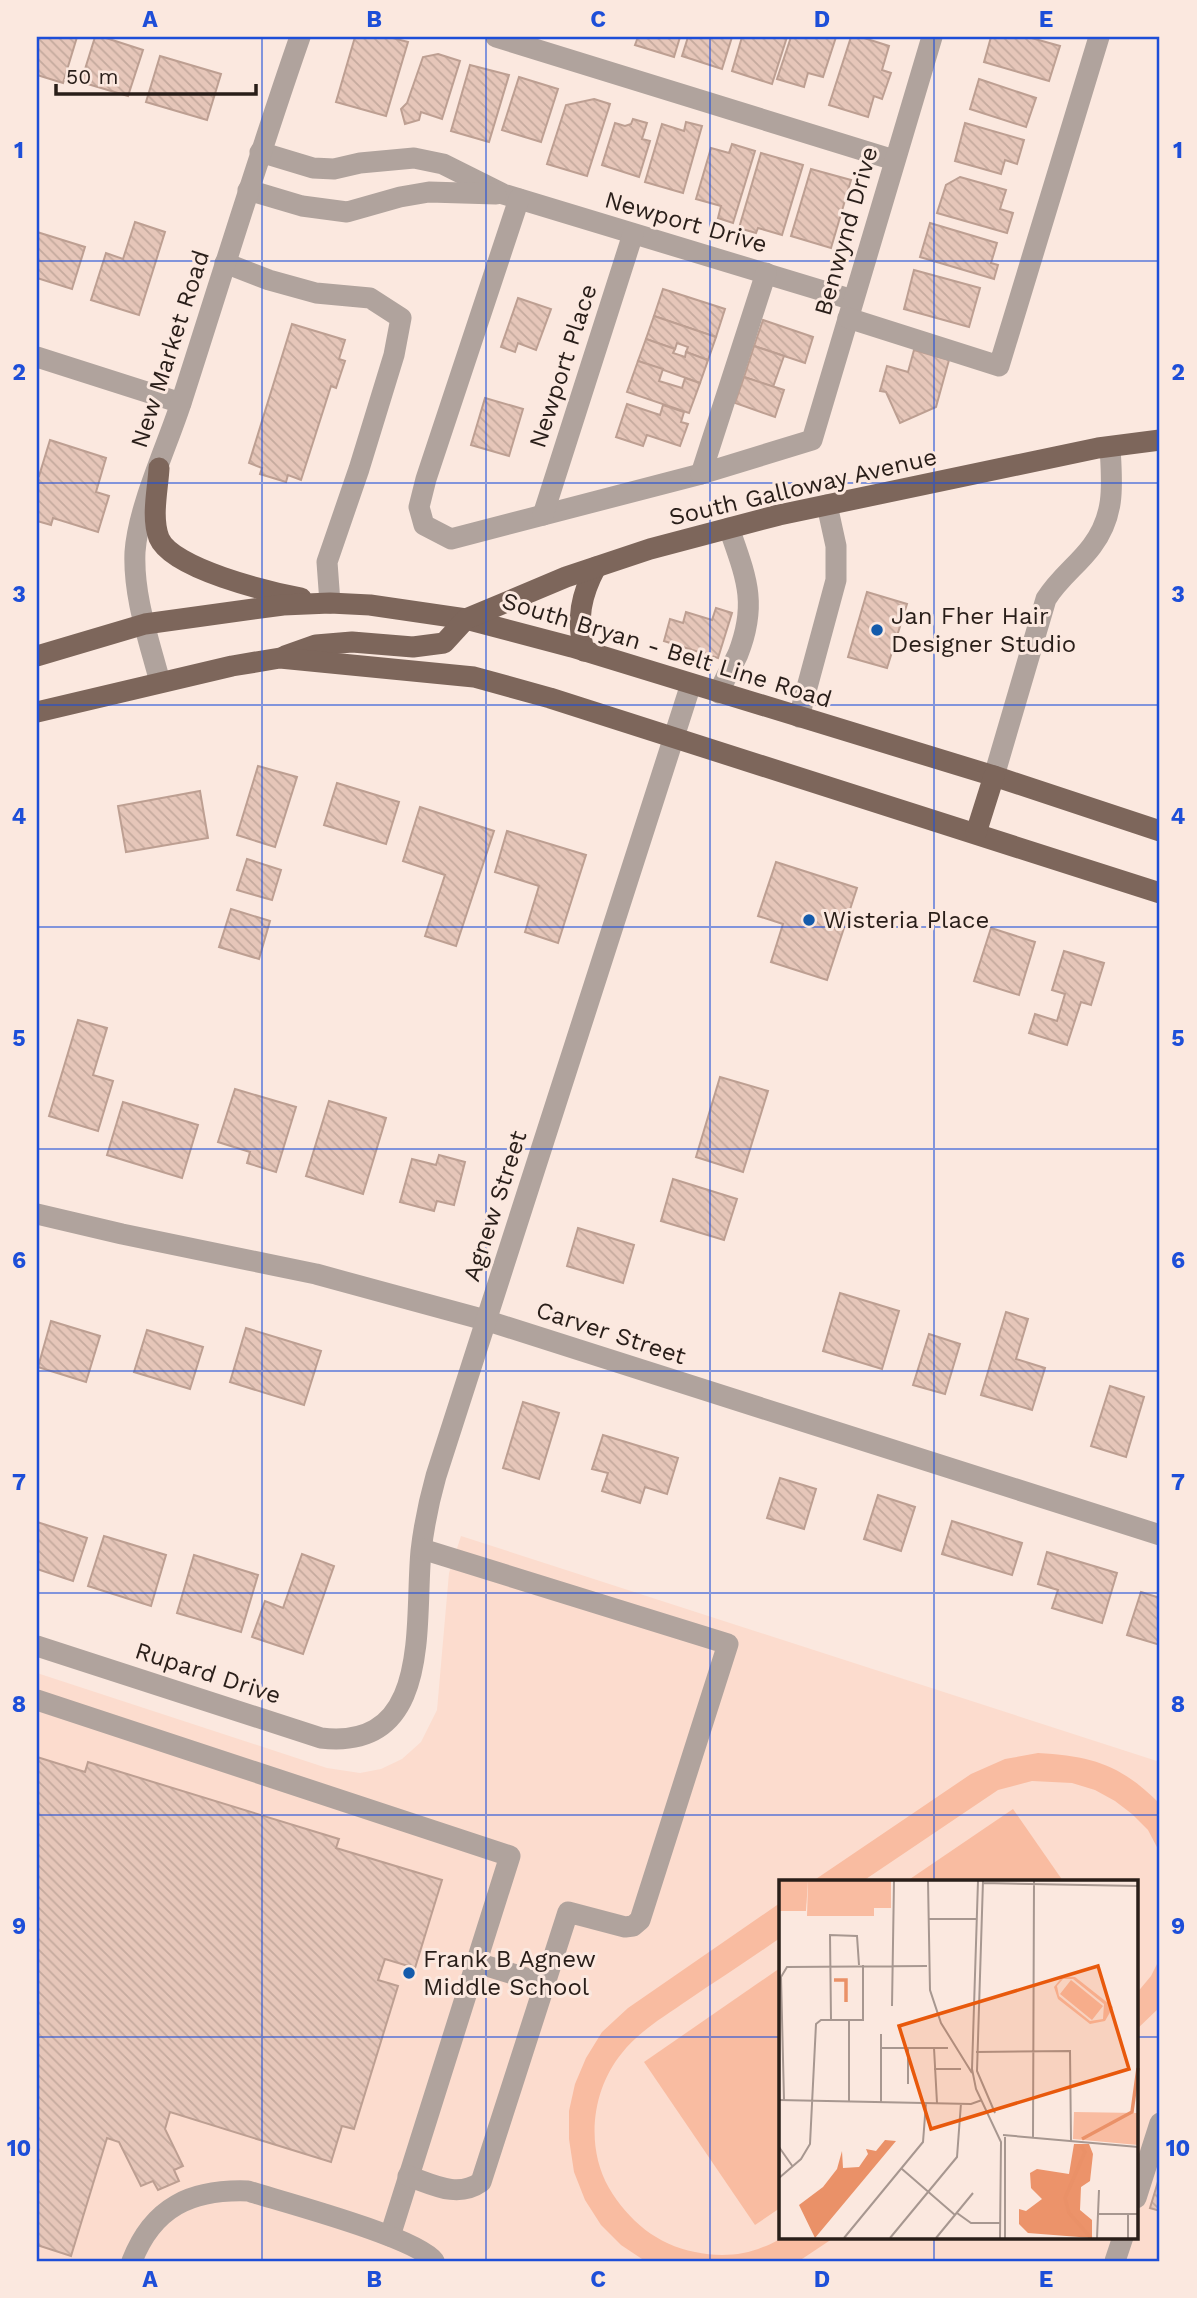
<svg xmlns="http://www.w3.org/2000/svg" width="1197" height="2298" viewBox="0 0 1197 2298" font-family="'Work Sans',sans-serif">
	<defs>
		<pattern id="building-back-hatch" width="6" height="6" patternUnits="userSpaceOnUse" patternTransform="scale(1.75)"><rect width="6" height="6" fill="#e6c6b9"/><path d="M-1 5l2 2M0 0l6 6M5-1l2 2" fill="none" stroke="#c5aa9e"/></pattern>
	</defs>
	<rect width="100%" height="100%" fill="#fbe8df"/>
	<path fill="#fcdcce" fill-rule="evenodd" d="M 461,1536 L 1160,1762 L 1160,2261 L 37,2261 L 37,1673 L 327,1768 L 360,1773 L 381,1769 L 402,1759 L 421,1742 L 437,1710 L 449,1573 ZM 780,1882 L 1136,1882 L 1136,2237 L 780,2237 Z"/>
	<g fill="#f9bca1">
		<path d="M 1038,1753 C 1093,1756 1121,1765 1160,1804 L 1160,1853 L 1148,1830 L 1132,1814 L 1115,1801 L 1095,1790 L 1072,1783 L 1032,1781 L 998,1790 L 863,1881 L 813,1881 L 971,1774 L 1005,1759 Z"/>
		<path d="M 1013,1809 L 1063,1881 L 907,1881 Z"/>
		<path d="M 780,1903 L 780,1938 C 750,1959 719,1979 688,2000 C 665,2016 639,2031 622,2053 C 592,2089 585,2146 609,2188 C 628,2220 657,2245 695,2252 C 718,2257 742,2256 763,2247 C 771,2245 779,2238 787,2237 C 802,2235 819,2237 835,2237 L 799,2261 L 645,2261 L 621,2245 L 601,2225 L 585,2200 L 574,2172 L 569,2139 L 569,2111 L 575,2084 L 586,2058 L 602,2032 L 628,2008 Z"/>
		<path d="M 1160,1958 L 1160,2007 L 1136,2030 L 1136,1994 L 1151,1976 Z"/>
		<path d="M 780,1968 L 780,2208 L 755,2225 L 644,2062 Z"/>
	</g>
	<g fill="url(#building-back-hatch)" stroke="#bd9f92" stroke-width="2">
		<path d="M 37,37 L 77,37 L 63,83 L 37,75 Z"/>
		<path d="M 95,37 L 103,37 L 143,50 L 128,96 L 81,82 Z"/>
		<path d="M 355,37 L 389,37 L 408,42 L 386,116 L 336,102 Z"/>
		<path d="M 638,37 L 680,37 L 674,57 L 635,45 Z"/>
		<path d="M 688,37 L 732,37 L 722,69 L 682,56 Z"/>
		<path d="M 742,37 L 787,37 L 772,84 L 732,71 Z"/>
		<path d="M 791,37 L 836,37 L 823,77 L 808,73 L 804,87 L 777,79 Z"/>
		<path d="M 851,37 L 861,37 L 889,46 L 882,70 L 891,73 L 882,99 L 874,96 L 868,117 L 829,105 Z"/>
		<path d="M 991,37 L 1028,37 L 1060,46 L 1049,81 L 984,62 Z"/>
		<path d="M 438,54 L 460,61 L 442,119 L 421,112 L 419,120 L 405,124 L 401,109 L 407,103 L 423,57 Z"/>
		<path d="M 160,56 L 221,74 L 207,120 L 146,102 Z"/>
		<path d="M 470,65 L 509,75 L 489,142 L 451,131 Z"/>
		<path d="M 519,77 L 558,89 L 541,142 L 502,130 Z"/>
		<path d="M 979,79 L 1036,98 L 1026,127 L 970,109 Z"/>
		<path d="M 594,99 L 610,104 L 587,176 L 547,164 L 566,105 Z"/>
		<path d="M 633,119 L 647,123 L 642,139 L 650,141 L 639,177 L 602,165 L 615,123 L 625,126 L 631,124 Z"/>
		<path d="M 686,122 L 702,126 L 683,193 L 645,182 L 662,124 L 684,131 Z"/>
		<path d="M 965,123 L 1024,140 L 1017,164 L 1005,160 L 1001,174 L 955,161 Z"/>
		<path d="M 732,144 L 755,151 L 733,223 L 718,218 L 721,206 L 696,199 L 711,148 L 729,153 Z"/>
		<path d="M 761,153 L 803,165 L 782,235 L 758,228 L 756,233 L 739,228 Z"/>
		<path d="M 811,169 L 851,180 L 831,248 L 791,236 Z"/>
		<path d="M 960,177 L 1006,190 L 1000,209 L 1013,213 L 1007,233 L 937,213 L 946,185 Z"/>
		<path d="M 135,222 L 165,232 L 139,315 L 91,300 L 106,253 L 123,259 Z"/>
		<path d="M 930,223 L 997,243 L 991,263 L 998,265 L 994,279 L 920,257 Z"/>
		<path d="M 37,232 L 85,247 L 72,289 L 37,278 Z"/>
		<path d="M 914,270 L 980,288 L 969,327 L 904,309 Z"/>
		<path d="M 663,289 L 725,309 L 716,337 L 654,316 Z"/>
		<path d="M 518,298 L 551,309 L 536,350 L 518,343 L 515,352 L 501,347 Z"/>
		<path d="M 654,316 L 716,337 L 708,360 L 686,352 L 688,347 L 677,343 L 675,349 L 646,339 Z"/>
		<path d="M 763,320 L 813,337 L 805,363 L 754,346 Z"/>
		<path d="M 292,324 L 345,340 L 339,359 L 345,361 L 336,388 L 331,386 L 301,480 L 288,475 L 286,482 L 260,474 L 262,468 L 249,463 Z"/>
		<path d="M 646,339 L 675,349 L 673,353 L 685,357 L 686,352 L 708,360 L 700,383 L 638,361 Z"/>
		<path d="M 754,346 L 784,356 L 773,387 L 744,377 Z"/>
		<path d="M 914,350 L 949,360 L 936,407 L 900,423 L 886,392 L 880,391 L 887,366 L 908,372 Z"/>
		<path d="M 638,361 L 663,369 L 659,381 L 682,388 L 685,378 L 700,383 L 689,413 L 627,392 Z"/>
		<path d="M 744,377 L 784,390 L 775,417 L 735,403 Z"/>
		<path d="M 485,398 L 523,409 L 509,456 L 471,445 Z"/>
		<path d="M 627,404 L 660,415 L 663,405 L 684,412 L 681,422 L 688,424 L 680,446 L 647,435 L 643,446 L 616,437 Z"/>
		<path d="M 50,440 L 106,458 L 96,492 L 109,496 L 98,532 L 53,518 L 51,525 L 37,521 L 37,475 L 39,476 Z"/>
		<path d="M 867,592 L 907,604 L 887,668 L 848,657 Z"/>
		<path d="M 716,608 L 732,613 L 718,658 L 664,641 L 670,619 L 683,623 L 686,612 L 712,620 Z"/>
		<path d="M 258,766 L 297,777 L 275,847 L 237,835 Z"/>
		<path d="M 337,783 L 399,802 L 386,844 L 324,825 Z"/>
		<path d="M 200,791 L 208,838 L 126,852 L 118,806 Z"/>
		<path d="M 420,807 L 494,831 L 456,946 L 425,936 L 445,875 L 403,861 Z"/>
		<path d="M 507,831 L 586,855 L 558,943 L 525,932 L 539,886 L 495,872 Z"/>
		<path d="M 247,859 L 281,870 L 272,900 L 237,890 Z"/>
		<path d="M 776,862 L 857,888 L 827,980 L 771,962 L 783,924 L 758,916 Z"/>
		<path d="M 231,909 L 270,921 L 259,959 L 219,947 Z"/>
		<path d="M 991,928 L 1035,942 L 1019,995 L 974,981 Z"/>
		<path d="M 1064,951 L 1104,963 L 1091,1005 L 1081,1002 L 1067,1045 L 1029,1033 L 1035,1014 L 1057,1021 L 1065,994 L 1052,990 Z"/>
		<path d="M 78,1020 L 107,1028 L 93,1075 L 113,1081 L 98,1131 L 49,1116 Z"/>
		<path d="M 720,1077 L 768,1091 L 743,1172 L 696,1157 Z"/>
		<path d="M 235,1089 L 296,1107 L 276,1172 L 247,1163 L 250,1152 L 218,1142 Z"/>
		<path d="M 329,1101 L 386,1118 L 363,1194 L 306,1176 Z"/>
		<path d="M 123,1102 L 198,1125 L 182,1178 L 107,1155 Z"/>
		<path d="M 439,1155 L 465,1162 L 454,1205 L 437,1201 L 434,1211 L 400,1202 L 412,1159 L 436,1165 Z"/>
		<path d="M 673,1179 L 737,1199 L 724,1240 L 661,1221 Z"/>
		<path d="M 578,1228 L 634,1245 L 623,1283 L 567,1266 Z"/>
		<path d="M 840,1293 L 899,1311 L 882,1369 L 823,1351 Z"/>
		<path d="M 1006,1312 L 1028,1319 L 1016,1359 L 1045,1368 L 1032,1410 L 981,1395 Z"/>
		<path d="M 51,1321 L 100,1336 L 86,1382 L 38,1367 Z"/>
		<path d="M 246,1328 L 321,1351 L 304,1405 L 230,1382 Z"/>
		<path d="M 147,1330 L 203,1347 L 190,1389 L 134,1372 Z"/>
		<path d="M 929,1334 L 960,1344 L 945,1394 L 913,1385 Z"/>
		<path d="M 1110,1386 L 1144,1397 L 1126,1457 L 1091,1446 Z"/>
		<path d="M 523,1402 L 559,1413 L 539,1479 L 503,1468 Z"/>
		<path d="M 603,1435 L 678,1458 L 667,1494 L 645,1487 L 640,1503 L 602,1491 L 608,1473 L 592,1469 Z"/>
		<path d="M 780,1478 L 816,1489 L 804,1529 L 767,1518 Z"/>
		<path d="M 878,1495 L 915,1507 L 901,1551 L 864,1539 Z"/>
		<path d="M 952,1521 L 1022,1543 L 1012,1575 L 942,1554 Z"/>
		<path d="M 37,1522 L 87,1538 L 73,1581 L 37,1569 Z"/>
		<path d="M 104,1536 L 166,1555 L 151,1606 L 88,1586 Z"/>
		<path d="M 1047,1552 L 1117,1573 L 1102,1623 L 1052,1608 L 1058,1590 L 1038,1584 Z"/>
		<path d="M 302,1554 L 334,1566 L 303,1654 L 252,1637 L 265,1601 L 283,1608 Z"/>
		<path d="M 194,1555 L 258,1575 L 241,1632 L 177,1613 Z"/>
		<path d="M 1141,1592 L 1160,1598 L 1160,1645 L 1127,1635 Z"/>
		<path d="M 37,1757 L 85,1772 L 88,1762 L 339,1839 L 336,1848 L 442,1880 L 415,1968 L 385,1959 L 378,1980 L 398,1986 L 354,2129 L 342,2126 L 331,2162 L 170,2112 L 165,2129 L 183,2166 L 174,2170 L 179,2181 L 158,2190 L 153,2181 L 141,2186 L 119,2142 L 107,2138 L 71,2256 L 37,2245 Z"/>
		<path d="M 1160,2175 L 1160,2211 L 1150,2208 Z"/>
	</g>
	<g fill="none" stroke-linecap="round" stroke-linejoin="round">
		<g stroke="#b0a39d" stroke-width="21">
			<path d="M 496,37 L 894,160"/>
			<path d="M 260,152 L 313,168 L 334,169 L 360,163 L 414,158 L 443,164 L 503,194 L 853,300"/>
			<path d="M 248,190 L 302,206 L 347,212 L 400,197 L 429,192 L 496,194"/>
			<path d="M 519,199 L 426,479 L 419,507 L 424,525 L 451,539 L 701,474 L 812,440 L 932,37"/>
			<path d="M 225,263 L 269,280 L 316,293 L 370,298 L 401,318 L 394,355 L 359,469 L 327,562 L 330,603"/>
			<path d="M 848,318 L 999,366 L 1099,37"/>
			<path d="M 37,357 L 181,403"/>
			<path d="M 701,474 L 766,273"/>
			<path d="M 543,515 L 633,234"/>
			<path d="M 160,682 C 149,640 133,596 135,552 C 138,507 168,444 182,400 C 221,279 258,157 300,37"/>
			<path d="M 719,693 C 724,679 732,667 738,654 C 758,603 746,577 729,528"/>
			<path d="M 799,717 L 836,580 L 836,546 L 827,505"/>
			<path d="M 994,776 L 1046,599 C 1060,577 1078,565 1092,546 C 1116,514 1112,483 1110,447"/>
			<path d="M 37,1214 L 122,1234 L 316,1274 L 485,1320 L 1160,1535"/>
			<path d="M 37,1646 L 321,1738 C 433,1751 414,1623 421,1551 C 424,1525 429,1501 436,1476 L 691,684"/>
			<path d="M 37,1700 L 510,1856 L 390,2236"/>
			<path d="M 477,1963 L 546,1984"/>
			<path d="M 408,2176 C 432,2184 457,2199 481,2182 L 568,1912 L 625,1927 L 633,1926 L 640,1920 L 728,1644 L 422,1549"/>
			<path d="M 1136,2198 L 1160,2123"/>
			<path d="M 132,2261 C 153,2207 191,2189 248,2191 C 283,2202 416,2237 434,2261"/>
			<path d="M 1115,2261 L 1123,2237"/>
		</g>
		<g stroke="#7d665b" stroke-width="21">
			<path d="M 159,468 C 158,489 151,517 159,538 C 172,569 269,592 301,598"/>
			<path d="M 584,651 C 576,619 581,595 596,567"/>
			<path d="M 37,656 L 145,624 L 283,605 L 330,603 L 370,605 L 466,619 L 572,647 L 994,776 L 1160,831"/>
			<path d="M 285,656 L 316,645 L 352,642 L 413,647 L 444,643 L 466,619 L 566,577 L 650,549 L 779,515 L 1098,448 L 1160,440"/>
			<path d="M 37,712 L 232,666 L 280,658 L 474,677 L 550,698 L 1160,893"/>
			<path d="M 976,833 L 994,776"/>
		</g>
	</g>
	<path fill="none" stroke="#1d4ed8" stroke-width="2" stroke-opacity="0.55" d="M 262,37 L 262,2261M 486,37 L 486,2261M 710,37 L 710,2261M 934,37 L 934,1882M 37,261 L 1160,261M 37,483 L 1160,483M 37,705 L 1160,705M 37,927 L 1160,927M 37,1149 L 1160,1149M 37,1371 L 1160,1371M 37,1593 L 1160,1593M 37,1815 L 1160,1815M 37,2037 L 780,2037M 1136,2037 L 1160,2037M 934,2237 L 934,2261"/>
	<g fill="#145bab" stroke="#fbe8df" stroke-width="2.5">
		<circle cx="877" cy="630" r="7"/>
		<circle cx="809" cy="920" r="7"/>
		<circle cx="409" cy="1973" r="7"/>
	</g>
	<g text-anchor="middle" stroke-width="6" stroke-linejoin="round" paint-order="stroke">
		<g font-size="24" fill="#291e19" stroke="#fbe8df">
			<text transform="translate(686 222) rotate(16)" y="8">Newport Drive</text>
			<text transform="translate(846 231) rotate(-74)" y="8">Benwynd Drive</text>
			<text transform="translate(170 349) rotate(-72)" y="8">New Market Road</text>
			<text transform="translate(563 366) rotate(-72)" y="8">Newport Place</text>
			<text transform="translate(803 487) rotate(-13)" y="8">South Galloway Avenue</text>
			<text transform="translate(667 650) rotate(17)" y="8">South Bryan - Belt Line Road</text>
			<text transform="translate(495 1206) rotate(-72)" y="8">Agnew Street</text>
			<text transform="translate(611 1333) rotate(18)" y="8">Carver Street</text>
			<text transform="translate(208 1673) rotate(18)" y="8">Rupard Drive</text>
		</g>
		<g font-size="24" fill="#291e19" stroke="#fbe8df" text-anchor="start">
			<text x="891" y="624">Jan Fher Hair<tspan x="891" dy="28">Designer Studio</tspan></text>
			<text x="823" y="928">Wisteria Place</text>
			<text x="423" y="1967">Frank B Agnew<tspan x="423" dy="28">Middle School</tspan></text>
		</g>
	</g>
	<g transform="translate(779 1880)">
		<rect width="359" height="359" fill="#fbe8df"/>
		<path d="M 284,96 L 296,97 L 334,127 L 326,141 L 311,144 L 279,119 L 275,107 ZM 284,99 L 294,99 L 325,124 L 324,139 L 311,141 L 280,116 L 278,106 ZM 292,100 L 324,126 L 313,140 L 281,114 Z" fill="#f9bca1" fill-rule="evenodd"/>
		<path d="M 295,264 L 310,264 L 314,274 L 311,301 L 302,307 L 301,330 L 313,340 L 313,358 L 249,353 L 240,344 L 240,329 L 247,331 L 263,319 L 252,308 L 251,293 L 258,289 L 290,294 Z" fill="#ec936a"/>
		<path d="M 0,1 L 29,1 L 27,31 L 0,31 Z" fill="#f9bca1"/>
		<path d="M 29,1 L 112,1 L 112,28 L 95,28 L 95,36 L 28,36 ZM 295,232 L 359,233 L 359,265 L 294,259 Z" fill="#f9bca1"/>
		<path d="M 106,260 L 117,261 L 36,358 L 20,325 L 44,307 L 58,289 L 63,271 L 64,288 L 80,287 L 89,274 L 87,269 L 97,271 Z" fill="#ea9168"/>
		<path fill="none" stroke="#ea9168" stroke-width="3.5" d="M 55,100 L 67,100 L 67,122M 303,259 L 353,232 L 359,188M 302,266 L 306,272 L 286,318 L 290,333 L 312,358"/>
		<path fill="none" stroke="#a79790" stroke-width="2" d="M 149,1 L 151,110 L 162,143 L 193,193M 199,1 L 193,189 L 197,209 L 222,262 L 221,358M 204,1 L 198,191 L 216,233M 204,3 L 359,6M 150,39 L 197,39M 113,126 L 115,1M 52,140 L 51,55 L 78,56 L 80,85M 70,140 L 70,221M 102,154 L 102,222M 102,168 L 169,168M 155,168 L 158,223M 197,172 L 291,171 L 292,261M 155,189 L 182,189M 129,204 L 129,168M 0,220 L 192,224 L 203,220M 5,220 L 2,97 L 8,87 L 148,86M 224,255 L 359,267M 226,257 L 226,358M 254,258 L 255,1M 0,267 L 14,287M 123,289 L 176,335M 0,298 L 22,279 L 31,264 L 37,144 L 42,140 L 84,140 L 84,85M 178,333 L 192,343 L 222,343M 319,334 L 359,334M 65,358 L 144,262 L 147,223M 111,358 L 178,277 L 182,223M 157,358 L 194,313M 318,358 L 320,310M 349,358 L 349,334"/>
		<path fill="#e8590c" fill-opacity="0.15" stroke="#e8590c" stroke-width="3.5" d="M 319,86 L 350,189 L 152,249 L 120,146 Z"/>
		<rect width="359" height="359" fill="none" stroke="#291e19" stroke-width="3.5"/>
	</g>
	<rect width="1197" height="2298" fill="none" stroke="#fbe8df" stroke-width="77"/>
	<path d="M56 84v10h200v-10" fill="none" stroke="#291e19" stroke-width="3.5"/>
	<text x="66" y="84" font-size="21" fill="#291e19" stroke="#fbe8df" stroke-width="5" paint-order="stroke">50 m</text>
	<rect x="38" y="38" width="1120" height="2222" fill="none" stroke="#1d4ed8" stroke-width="2.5"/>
	<g font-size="23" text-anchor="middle" font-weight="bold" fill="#1d4ed8">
		<text x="150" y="27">A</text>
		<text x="374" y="27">B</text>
		<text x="598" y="27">C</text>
		<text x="822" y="27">D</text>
		<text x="1046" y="27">E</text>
		<text x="19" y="158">1</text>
		<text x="1178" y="158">1</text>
		<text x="19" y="380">2</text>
		<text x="1178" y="380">2</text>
		<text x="19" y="602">3</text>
		<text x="1178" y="602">3</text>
		<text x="19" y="824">4</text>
		<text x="1178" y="824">4</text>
		<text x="19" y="1046">5</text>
		<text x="1178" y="1046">5</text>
		<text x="19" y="1268">6</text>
		<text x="1178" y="1268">6</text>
		<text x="19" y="1490">7</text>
		<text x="1178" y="1490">7</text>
		<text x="19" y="1712">8</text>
		<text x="1178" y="1712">8</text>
		<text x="19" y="1934">9</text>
		<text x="1178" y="1934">9</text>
		<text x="19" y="2156">10</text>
		<text x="1178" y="2156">10</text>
		<text x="150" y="2287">A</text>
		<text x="374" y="2287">B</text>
		<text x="598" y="2287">C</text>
		<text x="822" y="2287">D</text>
		<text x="1046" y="2287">E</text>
	</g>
</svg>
